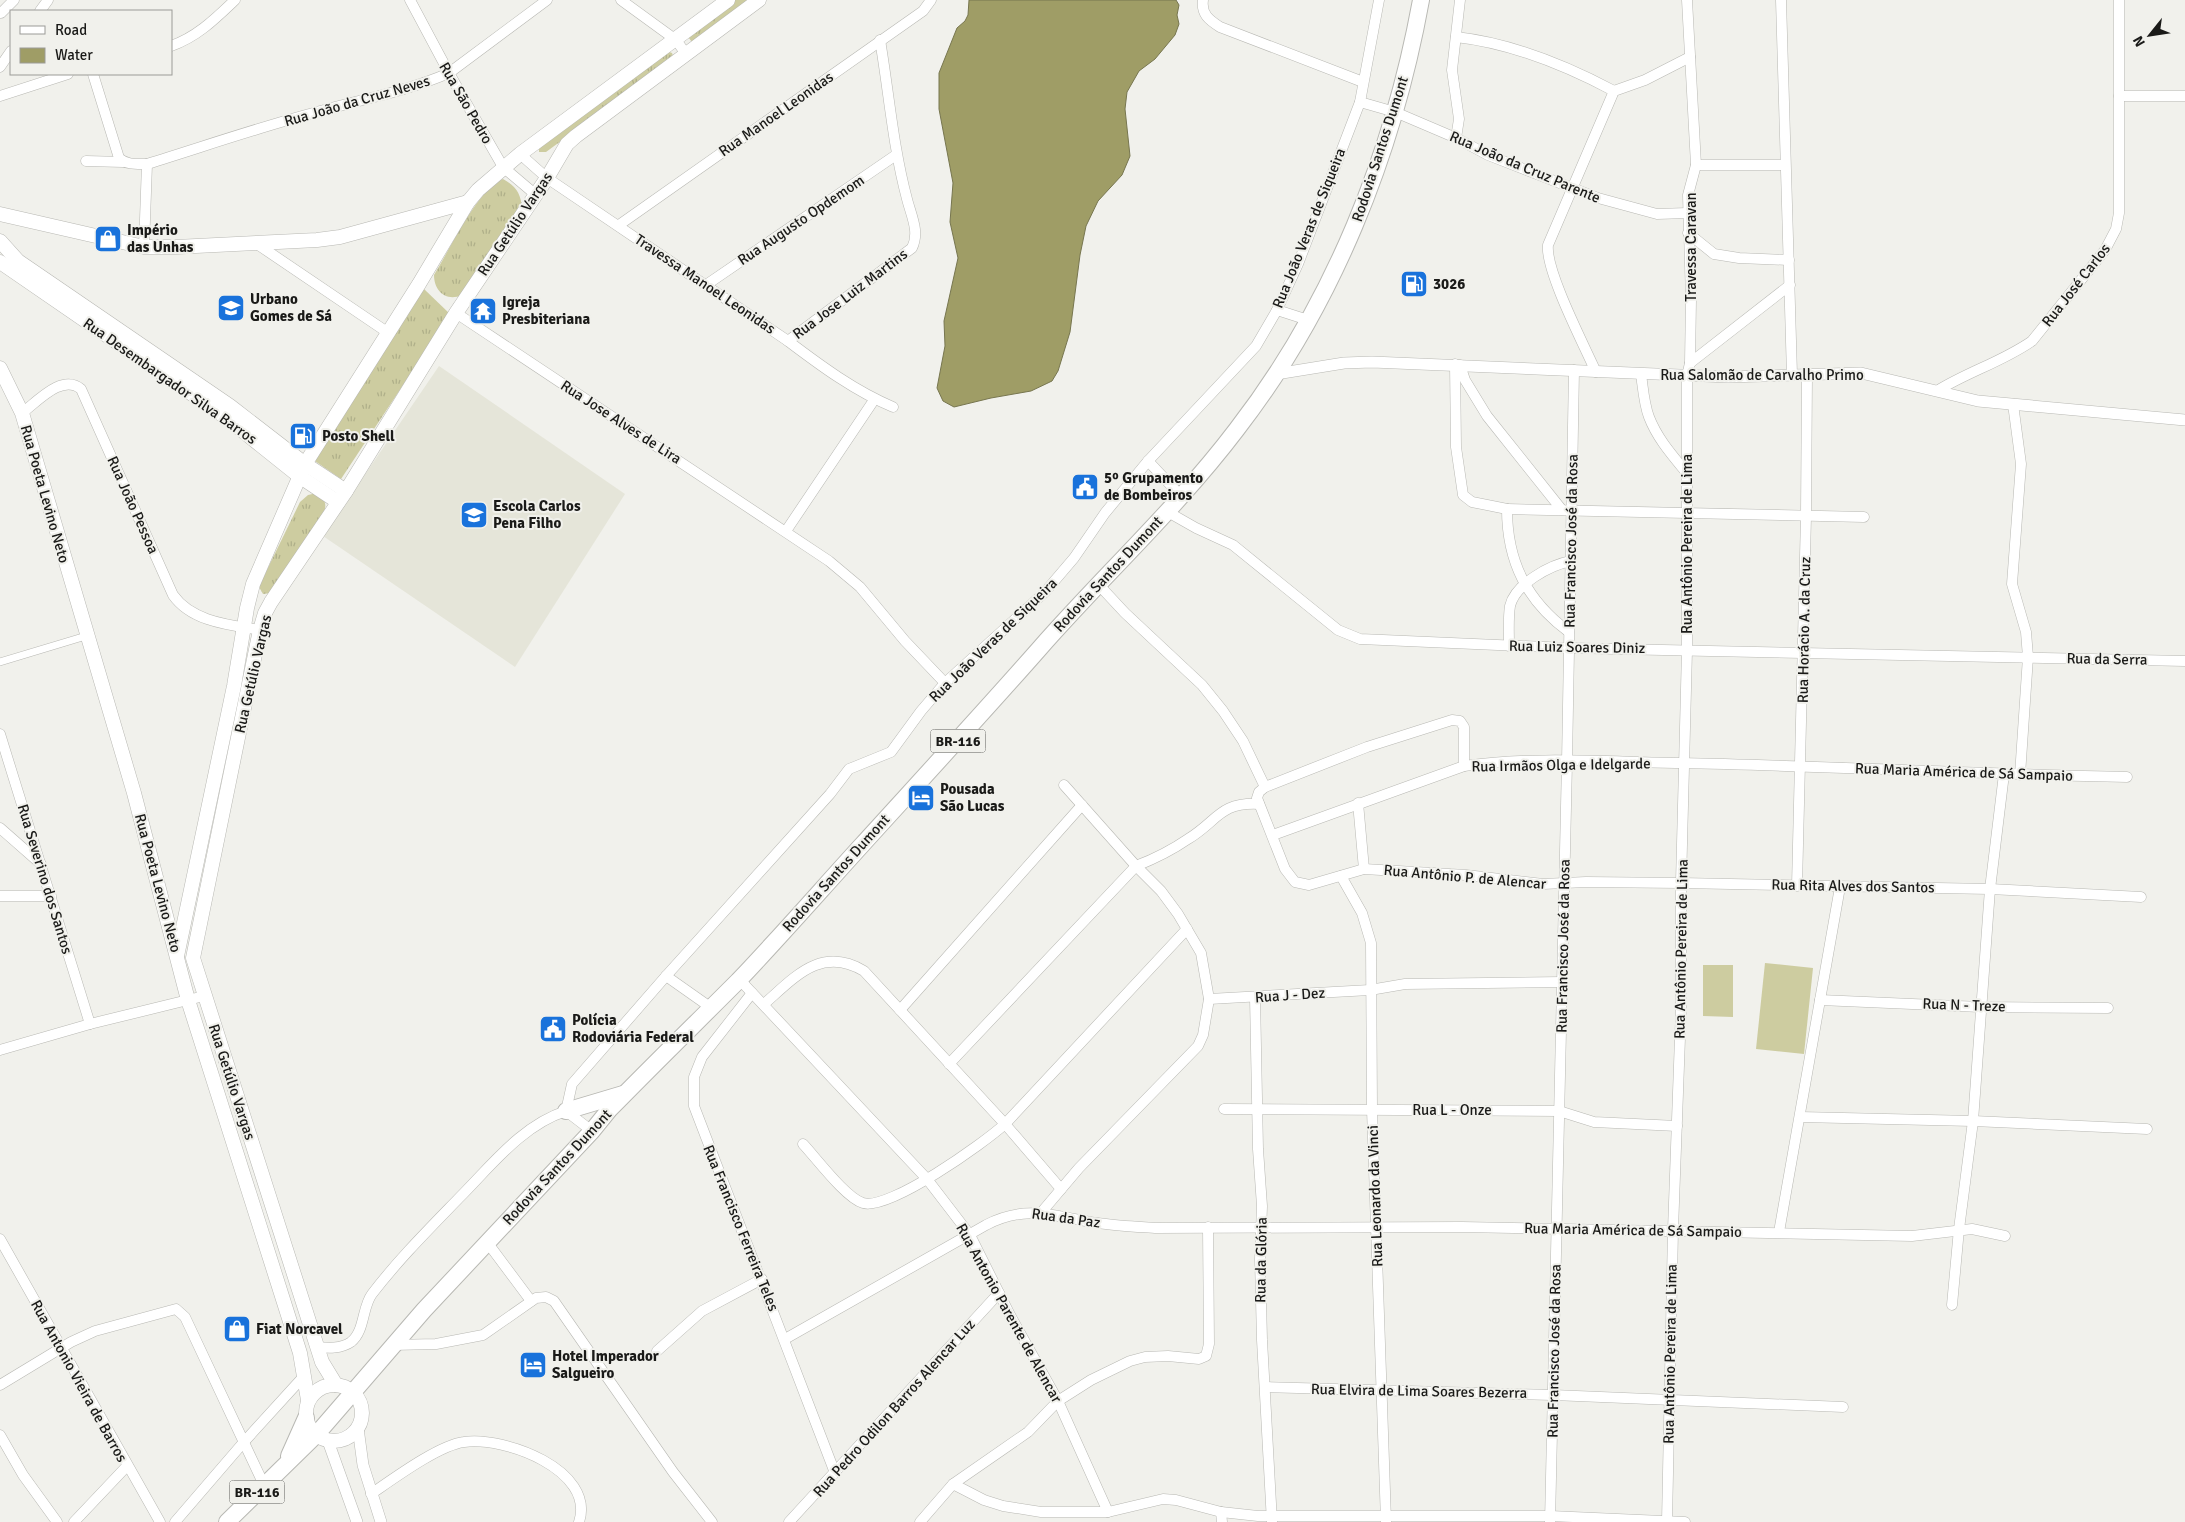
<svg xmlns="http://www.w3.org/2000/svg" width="2185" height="1522" viewBox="0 0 2185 1522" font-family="Signika,sans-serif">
	<defs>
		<pattern id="grass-tufts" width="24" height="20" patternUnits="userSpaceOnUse" patternTransform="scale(1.25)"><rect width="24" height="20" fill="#cdcca0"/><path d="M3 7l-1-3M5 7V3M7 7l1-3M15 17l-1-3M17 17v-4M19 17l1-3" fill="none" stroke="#afaf89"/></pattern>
	</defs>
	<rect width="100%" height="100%" fill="#f1f1ec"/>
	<path fill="#e5e5d9" d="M 439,366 L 625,494 L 515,667 L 323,536 Z"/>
	<g fill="url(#grass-tufts)">
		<path d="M 735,0 L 752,0 L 692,42 L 688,37 L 692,33 Z"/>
		<path d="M 667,51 L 672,53 L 674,58 L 669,62 L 546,152 L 539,152 L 539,148 Z"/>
		<path d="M 503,179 C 516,186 521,194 522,208 L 462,295 C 446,302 434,291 434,275 C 449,251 478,188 503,179 Z"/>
		<path d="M 424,289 L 450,314 L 341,479 L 312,459 Z"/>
		<path d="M 317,493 C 327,501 327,506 322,517 L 271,593 L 263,594 L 259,587 L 262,580 L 300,502 L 308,495 Z"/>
	</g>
	<g fill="#cdcca0">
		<path d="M 1765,963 L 1813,968 L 1804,1054 L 1756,1049 Z"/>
		<path d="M 1703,965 L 1733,965 L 1733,1017 L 1703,1016 Z"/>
	</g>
	<path fill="#9f9d66" stroke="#77764f" d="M 969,0 L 1176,0 L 1179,5 L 1177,15 L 1179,24 L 1175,35 L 1155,59 L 1139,71 L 1127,92 L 1125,109 L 1130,156 L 1122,175 L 1098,201 L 1086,226 L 1080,255 L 1070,332 L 1058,371 L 1052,381 L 1031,391 L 991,398 L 954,407 L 943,401 L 937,388 L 945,346 L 944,321 L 958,258 L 950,222 L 953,183 L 939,109 L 939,73 L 957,28 L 965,21 L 968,15 Z"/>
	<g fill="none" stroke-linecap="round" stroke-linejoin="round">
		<g stroke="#b8b8b3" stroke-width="8">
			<path id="pedestrian" d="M 0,662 L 86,636"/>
		</g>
		<g stroke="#b8b8b3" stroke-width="11">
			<g id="minor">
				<path d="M 410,0 L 449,73 L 503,167 L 536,195"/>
				<path d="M 621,0 L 676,40 L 686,54"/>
				<path d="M 1203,0 C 1201,14 1209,20 1220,27 L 1363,82"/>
				<path d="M 1781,0 L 1792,375"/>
				<path d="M 40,11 L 48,0"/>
				<path d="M 1,13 L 14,0"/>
				<path d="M 1456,37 C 1511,43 1565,65 1614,91"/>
				<path d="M 171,46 C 197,37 215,19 235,0"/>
				<path d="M 0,67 L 11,51"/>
				<path d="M 93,74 L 119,158 C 126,165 137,164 147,164 C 202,147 257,128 313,113 C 358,100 405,92 449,73 L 547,0"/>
				<path d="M 0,96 L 68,74"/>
				<path d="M 2119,96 L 2185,96"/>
				<path d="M 1360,102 L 1395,112 L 1456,138 L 1488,155 L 1598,198 L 1657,214 L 1687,213"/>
				<path d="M 1456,138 L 1459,119 L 1452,70 L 1460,0"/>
				<path d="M 520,154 L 547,178 L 788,341 C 821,366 855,391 893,407"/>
				<path d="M 86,161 L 123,162"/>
				<path d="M 1696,165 L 1785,165"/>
				<path d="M 619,225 L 923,11 L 931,0"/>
				<path d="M 1688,233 L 1714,254 L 1739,258 L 1789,260"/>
				<path d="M 257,244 L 387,332"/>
				<path d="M 144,247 L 147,164"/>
				<path d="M 706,285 L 896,155"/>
				<path d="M 1277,310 L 1308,320"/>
				<path d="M 456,313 L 829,561 L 860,587 L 905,641 L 945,683"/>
				<path d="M 788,341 L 912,248 C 920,232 911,215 907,199 C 893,147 889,93 880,40"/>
				<path d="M 1690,363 L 1790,285"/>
				<path d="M 1455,364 L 1456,447 L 1463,495 L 1472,502 L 1507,509 C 1507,562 1527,601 1569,632"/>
				<path d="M 1460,365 L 1465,380 L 1487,416 L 1562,510"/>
				<path d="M 1596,372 C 1584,345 1545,270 1548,245 L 1614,91 L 1645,80 L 1690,57"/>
				<path d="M 1641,374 C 1643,388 1644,404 1649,417 C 1657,438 1672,455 1686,472"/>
				<path d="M 1937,391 C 1967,372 2002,362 2032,341 L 2105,250 L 2116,229 L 2119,213 L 2119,0"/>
				<path d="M 2013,404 L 2021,464 L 2012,584 L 2026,632 L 2028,657 L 2020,775"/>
				<path d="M 22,413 C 37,402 62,373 81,389 L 173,595 C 192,622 230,625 260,630"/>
				<path d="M 1148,461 L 1180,495"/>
				<path d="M 1507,509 L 1864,517"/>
				<path d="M 1166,511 L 1196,528 L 1233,545 L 1338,630 L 1360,639 L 1569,648 L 2185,661"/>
				<path d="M 786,531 L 874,400"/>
				<path d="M 1098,584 L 1125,613 L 1202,685 L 1223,711 L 1243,741 L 1265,787"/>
				<path d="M 1509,646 C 1509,633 1508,619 1510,606 C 1515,584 1550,565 1571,561"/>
				<path d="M 0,734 L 90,1024"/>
				<path d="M 1464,766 L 1464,727 L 1460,721 L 1452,720 L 1367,747 L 1265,787 L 1259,792 L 1257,798 L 1285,869 L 1295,882 L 1309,885 L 1364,869 L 1466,875 L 1543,884 L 1586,882 L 1681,883 L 1990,889 L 2141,897"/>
				<path d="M 1358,803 L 1364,869"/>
				<path d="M 0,828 L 41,864"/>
				<path d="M 1273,835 L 1464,766 C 1534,756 1608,762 1680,763 C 1829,766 1978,774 2127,777"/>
				<path d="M 1341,876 L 1362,913 L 1371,943 L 1372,1109 L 1386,1521"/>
				<path d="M 1797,886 L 1806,516 L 1807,374"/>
				<path d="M 0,896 L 51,896"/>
				<path d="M 666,976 L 710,1007"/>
				<path d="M 739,979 L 927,1179 L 970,1235 L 1010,1315 L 1058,1401 L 1108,1512"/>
				<path d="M 752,993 L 702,1057 L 694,1077 L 694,1106 L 835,1473"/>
				<path d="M 1255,997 L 1258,1149 L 1262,1206 L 1260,1259 L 1262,1340 L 1272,1522"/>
				<path d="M 1209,999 L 1370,990 L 1405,984 L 1562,982"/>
				<path d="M 1820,1000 L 1981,1007 L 2108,1008"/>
				<path d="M 764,1004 C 794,978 821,945 864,971 L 1005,1124 L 1061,1189"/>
				<path d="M 900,1010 L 1082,805"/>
				<path d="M 0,1050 L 90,1024 L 204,996"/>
				<path d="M 949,1064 L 1136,866 C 1154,859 1172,850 1188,839 C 1218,821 1219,802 1259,804"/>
				<path d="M 1224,1109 L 1559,1111 L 1594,1122 L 1677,1126"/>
				<path d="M 566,1111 L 572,1084 L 666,976 L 830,794 L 849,769 L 891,752 L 921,711 L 945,683 L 1045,592 L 1074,558 L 1105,513 L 1148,461 L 1256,346 L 1277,310 L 1298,264 L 1360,102 L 1379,0"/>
				<path d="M 1800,1117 L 1973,1121 L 2147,1129"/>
				<path d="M 803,1144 C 817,1159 846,1198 863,1203 C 889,1211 984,1143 1005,1124 L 1187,929"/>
				<path d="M 1040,1214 L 1079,1168 L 1198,1046 L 1203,1035 L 1209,999 L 1201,953 L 1178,914 L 1161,891 L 1136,866 L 1064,785"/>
				<path d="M 1779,1232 L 1840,887"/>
				<path d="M 0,1239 L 160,1522"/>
				<path d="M 487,1242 L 531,1301"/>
				<path d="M 1952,1305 L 1959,1229 L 1973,1121 L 1990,889 L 2004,774"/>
				<path d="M 785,1339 L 986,1225 C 1030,1202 1060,1219 1106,1224 C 1122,1226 1139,1227 1155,1228 L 1462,1227 L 1912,1236 L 1972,1229 L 2005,1236"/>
				<path d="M 392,1345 L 436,1344 L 483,1335 L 536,1298 L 546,1297 L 554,1301 L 673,1472 L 712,1522"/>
				<path d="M 317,1347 C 328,1348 341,1349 351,1342 C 365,1331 362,1307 372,1294 C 398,1260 429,1229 459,1198 C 491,1166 522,1125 566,1111 L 592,1131"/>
				<path d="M 657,1351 L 702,1311 L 762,1279"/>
				<path d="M 0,1385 L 71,1342 L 95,1331 L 176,1309 L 185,1317 L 264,1485"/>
				<path d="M 1265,1387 L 1553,1395 L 1843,1407"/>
				<path d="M 0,1435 L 23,1475 L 57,1522"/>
				<path d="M 953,1484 L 984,1500 L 1003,1506 L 1041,1512 L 1108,1512 L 1163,1499 L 1176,1500 L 1221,1512 L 1258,1516 L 1550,1516 L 1685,1522"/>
				<path d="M 371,1494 C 393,1479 439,1445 464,1442 C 504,1436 596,1470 579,1522"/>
				<path d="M 1221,1512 L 1222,1522"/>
				<path d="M 74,1522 L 127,1466"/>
				<path d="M 175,1522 L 243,1443 L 304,1376"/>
				<path d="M 789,1522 L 999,1293"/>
				<path d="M 920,1522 L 953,1484 L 1028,1432 L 1058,1401 L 1091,1380 L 1130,1361 L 1145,1357 L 1168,1356 L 1199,1359 L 1206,1356 L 1209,1344 L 1208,1227"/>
				<path d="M 1550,1522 L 1567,762 L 1574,370"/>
				<path d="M 1667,1522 L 1673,1230 L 1681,1010 L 1681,883 L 1687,650 L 1687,376 L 1690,363 L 1691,299 L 1688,195 L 1696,165 L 1687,0"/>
			</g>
		</g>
		<g stroke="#b8b8b3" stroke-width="12">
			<g id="tertiary">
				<path d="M 1276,374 L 1344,363 L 1372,362 L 1728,377 L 1861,373 L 1978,401 L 2185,420"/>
				<path d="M 358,1428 L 363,1465 L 381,1522"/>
				<path d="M 328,1441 L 357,1522"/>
			</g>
		</g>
		<g stroke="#b8b8b3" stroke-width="15">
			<g id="secondary">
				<path d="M 0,214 L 144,247 L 176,247 L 317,240 L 340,237 L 468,202"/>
				<path d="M 0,241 L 18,261 L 230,406 L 305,464 L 346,491"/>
				<path d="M 0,262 L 224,416 L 299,476 L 338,502"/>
				<path d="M 0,368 L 22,413 L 134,793 L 188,1000 L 300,1353 L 308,1400"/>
				<path d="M 177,956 L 234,686 L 247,608 L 253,584 L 305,464 L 419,284 L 468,202 L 478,190 L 520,154 L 728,0"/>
				<circle cx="334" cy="1413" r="28"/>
				<path d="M 336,1385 L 322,1362 L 193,958 L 260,630 L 265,613 L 271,602 L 346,491 L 456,313 L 547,178 L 567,144 L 576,136 L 759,0"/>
			</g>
		</g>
		<g stroke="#b8b8b3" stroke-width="18">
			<g id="trunk">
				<path d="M 566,1111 L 623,1094"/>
				<path d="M 289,1456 L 306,1418"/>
				<path d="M 227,1522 L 316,1435 L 424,1310 L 592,1131 L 609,1110 C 651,1067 695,1024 738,981 C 780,937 820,891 861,846 C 921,780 981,715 1040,648 C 1105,574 1178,507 1237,429 C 1333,305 1393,154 1421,0"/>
			</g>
		</g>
		<use href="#pedestrian" stroke="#fff" stroke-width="7"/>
		<use href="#minor" stroke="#fff" stroke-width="10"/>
		<use href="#tertiary" stroke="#fff" stroke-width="11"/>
		<use href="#secondary" stroke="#fff" stroke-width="14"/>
		<use href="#trunk" stroke="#fff" stroke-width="16"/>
	</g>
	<defs>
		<g id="shop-square" transform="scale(1.4375)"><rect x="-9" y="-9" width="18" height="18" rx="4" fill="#1972db" stroke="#f1f1ec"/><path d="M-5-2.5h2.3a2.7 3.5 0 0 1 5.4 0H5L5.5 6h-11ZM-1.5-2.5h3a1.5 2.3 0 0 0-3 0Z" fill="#fff"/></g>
		<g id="fuel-square" transform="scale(1.4375)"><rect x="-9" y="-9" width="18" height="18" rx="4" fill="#1972db" stroke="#f1f1ec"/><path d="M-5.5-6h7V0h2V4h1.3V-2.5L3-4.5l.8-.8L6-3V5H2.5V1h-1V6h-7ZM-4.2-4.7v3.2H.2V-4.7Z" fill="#fff"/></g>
		<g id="school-square" transform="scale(1.4375)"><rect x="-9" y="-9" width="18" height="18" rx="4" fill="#1972db" stroke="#f1f1ec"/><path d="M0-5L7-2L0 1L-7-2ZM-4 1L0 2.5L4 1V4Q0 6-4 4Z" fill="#fff"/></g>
		<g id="temple-square" transform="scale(1.4375)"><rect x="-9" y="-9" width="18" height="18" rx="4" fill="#1972db" stroke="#f1f1ec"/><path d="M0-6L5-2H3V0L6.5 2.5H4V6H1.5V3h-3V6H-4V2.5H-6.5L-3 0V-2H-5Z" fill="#fff"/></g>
		<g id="civic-square" transform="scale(1.4375)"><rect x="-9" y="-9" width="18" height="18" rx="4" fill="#1972db" stroke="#f1f1ec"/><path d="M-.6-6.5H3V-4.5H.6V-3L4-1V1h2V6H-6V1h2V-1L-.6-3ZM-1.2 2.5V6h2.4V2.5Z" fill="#fff"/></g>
		<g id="hotel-square" transform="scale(1.4375)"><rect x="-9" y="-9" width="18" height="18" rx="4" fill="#1972db" stroke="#f1f1ec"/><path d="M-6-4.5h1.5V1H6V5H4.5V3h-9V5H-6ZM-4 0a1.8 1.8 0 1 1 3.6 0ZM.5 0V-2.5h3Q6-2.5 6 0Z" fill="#fff"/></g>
	</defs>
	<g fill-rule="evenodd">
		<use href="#shop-square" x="108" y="239"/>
		<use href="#fuel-square" x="1414" y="284"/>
		<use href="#school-square" x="231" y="308"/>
		<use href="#temple-square" x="483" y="311"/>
		<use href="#fuel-square" x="303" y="436"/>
		<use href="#civic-square" x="1085" y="487"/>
		<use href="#school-square" x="474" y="515"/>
		<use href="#hotel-square" x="921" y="798"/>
		<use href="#civic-square" x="553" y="1029"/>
		<use href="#shop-square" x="237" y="1329"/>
		<use href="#hotel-square" x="533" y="1365"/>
	</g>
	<g text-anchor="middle" stroke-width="4" stroke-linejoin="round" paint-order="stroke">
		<g fill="#f1f1ec" stroke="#5a5a58" stroke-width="1">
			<rect x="930.5" y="729.5" width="55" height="23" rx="4"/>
			<rect x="229.5" y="1480.5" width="55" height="23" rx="4"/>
		</g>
		<g font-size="14" font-weight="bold" fill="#1a1a18">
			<text x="958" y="746">BR-116</text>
			<text x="257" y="1497">BR-116</text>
		</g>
		<g font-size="15" fill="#1a1a18" stroke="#f1f1ec">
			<text transform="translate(357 101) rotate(-16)" y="5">Rua João da Cruz Neves</text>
			<text transform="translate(466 103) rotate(60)" y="5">Rua São Pedro</text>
			<text transform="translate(776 114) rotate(-35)" y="5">Rua Manoel Leonidas</text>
			<text transform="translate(1380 149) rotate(-72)" y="5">Rodovia Santos Dumont</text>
			<text transform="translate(1525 167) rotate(23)" y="5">Rua João da Cruz Parente</text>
			<text transform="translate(801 220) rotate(-34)" y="5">Rua Augusto Opdemom</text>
			<text transform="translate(515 224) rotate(-56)" y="5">Rua Getúlio Vargas</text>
			<text transform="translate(1309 228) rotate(-68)" y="5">Rua João Veras de Siqueira</text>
			<text transform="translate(1691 247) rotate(-90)" y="5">Travessa Caravan</text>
			<text transform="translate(705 284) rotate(34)" y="5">Travessa Manoel Leonidas</text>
			<text transform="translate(2076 285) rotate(-52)" y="5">Rua José Carlos</text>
			<text transform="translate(850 294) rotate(-37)" y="5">Rua Jose Luiz Martins</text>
			<text x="1762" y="380">Rua Salomão de Carvalho Primo</text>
			<text transform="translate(170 381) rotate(35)" y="5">Rua Desembargador Silva Barros</text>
			<text transform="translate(621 422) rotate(33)" y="5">Rua Jose Alves de Lira</text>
			<text transform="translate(45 494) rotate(74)" y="5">Rua Poeta Levino Neto</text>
			<text transform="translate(133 505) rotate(66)" y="5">Rua João Pessoa</text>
			<text transform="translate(1571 541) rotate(-89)" y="5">Rua Francisco José da Rosa</text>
			<text transform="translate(1687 544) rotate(-90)" y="5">Rua Antônio Pereira de Lima</text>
			<text transform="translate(1108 574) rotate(-47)" y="5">Rodovia Santos Dumont</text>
			<text transform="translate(1804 630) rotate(-89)" y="5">Rua Horácio A. da Cruz</text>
			<text transform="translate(993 640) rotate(-44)" y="5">Rua João Veras de Siqueira</text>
			<text transform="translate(1577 647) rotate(1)" y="5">Rua Luiz Soares Diniz</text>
			<text transform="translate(2107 659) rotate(1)" y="5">Rua da Serra</text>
			<text transform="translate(253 674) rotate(-77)" y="5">Rua Getúlio Vargas</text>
			<text transform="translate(1561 765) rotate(-1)" y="5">Rua Irmãos Olga e Idelgarde</text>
			<text transform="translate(1964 772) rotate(2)" y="5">Rua Maria América de Sá Sampaio</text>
			<text transform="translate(836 873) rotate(-48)" y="5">Rodovia Santos Dumont</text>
			<text transform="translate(1465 877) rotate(5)" y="5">Rua Antônio P. de Alencar</text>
			<text transform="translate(45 879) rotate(73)" y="5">Rua Severino dos Santos</text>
			<text transform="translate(158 883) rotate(75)" y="5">Rua Poeta Levino Neto</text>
			<text transform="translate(1853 886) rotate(1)" y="5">Rua Rita Alves dos Santos</text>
			<text transform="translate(1563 946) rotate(-89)" y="5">Rua Francisco José da Rosa</text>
			<text transform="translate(1681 949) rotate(-89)" y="5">Rua Antônio Pereira de Lima</text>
			<text transform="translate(1290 995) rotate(-4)" y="5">Rua J - Dez</text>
			<text transform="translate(1964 1005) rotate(2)" y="5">Rua N - Treze</text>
			<text transform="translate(232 1082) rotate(72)" y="5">Rua Getúlio Vargas</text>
			<text x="1452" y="1115">Rua L - Onze</text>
			<text transform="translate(557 1167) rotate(-47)" y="5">Rodovia Santos Dumont</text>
			<text transform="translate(1375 1196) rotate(-92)" y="5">Rua Leonardo da Vinci</text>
			<text transform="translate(1066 1218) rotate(8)" y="5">Rua da Paz</text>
			<text transform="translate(741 1228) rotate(68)" y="5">Rua Francisco Ferreira Teles</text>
			<text transform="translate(1633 1230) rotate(1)" y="5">Rua Maria América de Sá Sampaio</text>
			<text transform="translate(1261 1260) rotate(-89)" y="5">Rua da Glória</text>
			<text transform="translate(1009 1313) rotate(61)" y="5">Rua Antonio Parente de Alencar</text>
			<text transform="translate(1554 1351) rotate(-89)" y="5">Rua Francisco José da Rosa</text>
			<text transform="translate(1670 1354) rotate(-89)" y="5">Rua Antônio Pereira de Lima</text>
			<text transform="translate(79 1381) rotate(61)" y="5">Rua Antonio Vieira de Barros</text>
			<text transform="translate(1419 1391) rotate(1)" y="5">Rua Elvira de Lima Soares Bezerra</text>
			<text transform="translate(894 1408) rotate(-48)" y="5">Rua Pedro Odilon Barros Alencar Luz</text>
		</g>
		<g font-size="15" font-weight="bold" fill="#1a1a18" stroke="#f1f1ec" text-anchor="start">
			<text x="127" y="235">Império<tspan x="127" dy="17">das Unhas</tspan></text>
			<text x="1433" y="289">3026</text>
			<text x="250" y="304">Urbano<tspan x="250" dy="17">Gomes de Sá</tspan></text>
			<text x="502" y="307">Igreja<tspan x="502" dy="17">Presbiteriana</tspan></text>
			<text x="322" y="441">Posto Shell</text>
			<text x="1104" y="483">5º Grupamento<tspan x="1104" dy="17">de Bombeiros</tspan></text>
			<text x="493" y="511">Escola Carlos<tspan x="493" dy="17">Pena Filho</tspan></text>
			<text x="940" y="794">Pousada<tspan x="940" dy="17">São Lucas</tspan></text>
			<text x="572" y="1025">Polícia<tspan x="572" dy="17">Rodoviária Federal</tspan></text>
			<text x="256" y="1334">Fiat Norcavel</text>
			<text x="552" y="1361">Hotel Imperador<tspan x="552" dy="17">Salgueiro</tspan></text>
		</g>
	</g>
	<rect x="10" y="10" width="162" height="65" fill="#f1f1ec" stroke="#9b9b97"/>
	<rect x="20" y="26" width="25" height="8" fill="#ffffff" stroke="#9b9b97"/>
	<text x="55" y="35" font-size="15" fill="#1a1a18">Road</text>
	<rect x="20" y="48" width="25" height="15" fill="#9f9d66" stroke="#9b9b97"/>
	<text x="55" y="60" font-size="15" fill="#1a1a18">Water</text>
	<g transform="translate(2150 35) rotate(240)" stroke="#f1f1ec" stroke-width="4" paint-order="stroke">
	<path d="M0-4L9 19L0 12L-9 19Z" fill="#1a1a18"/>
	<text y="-8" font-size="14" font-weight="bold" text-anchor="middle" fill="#1a1a18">N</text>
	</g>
</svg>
